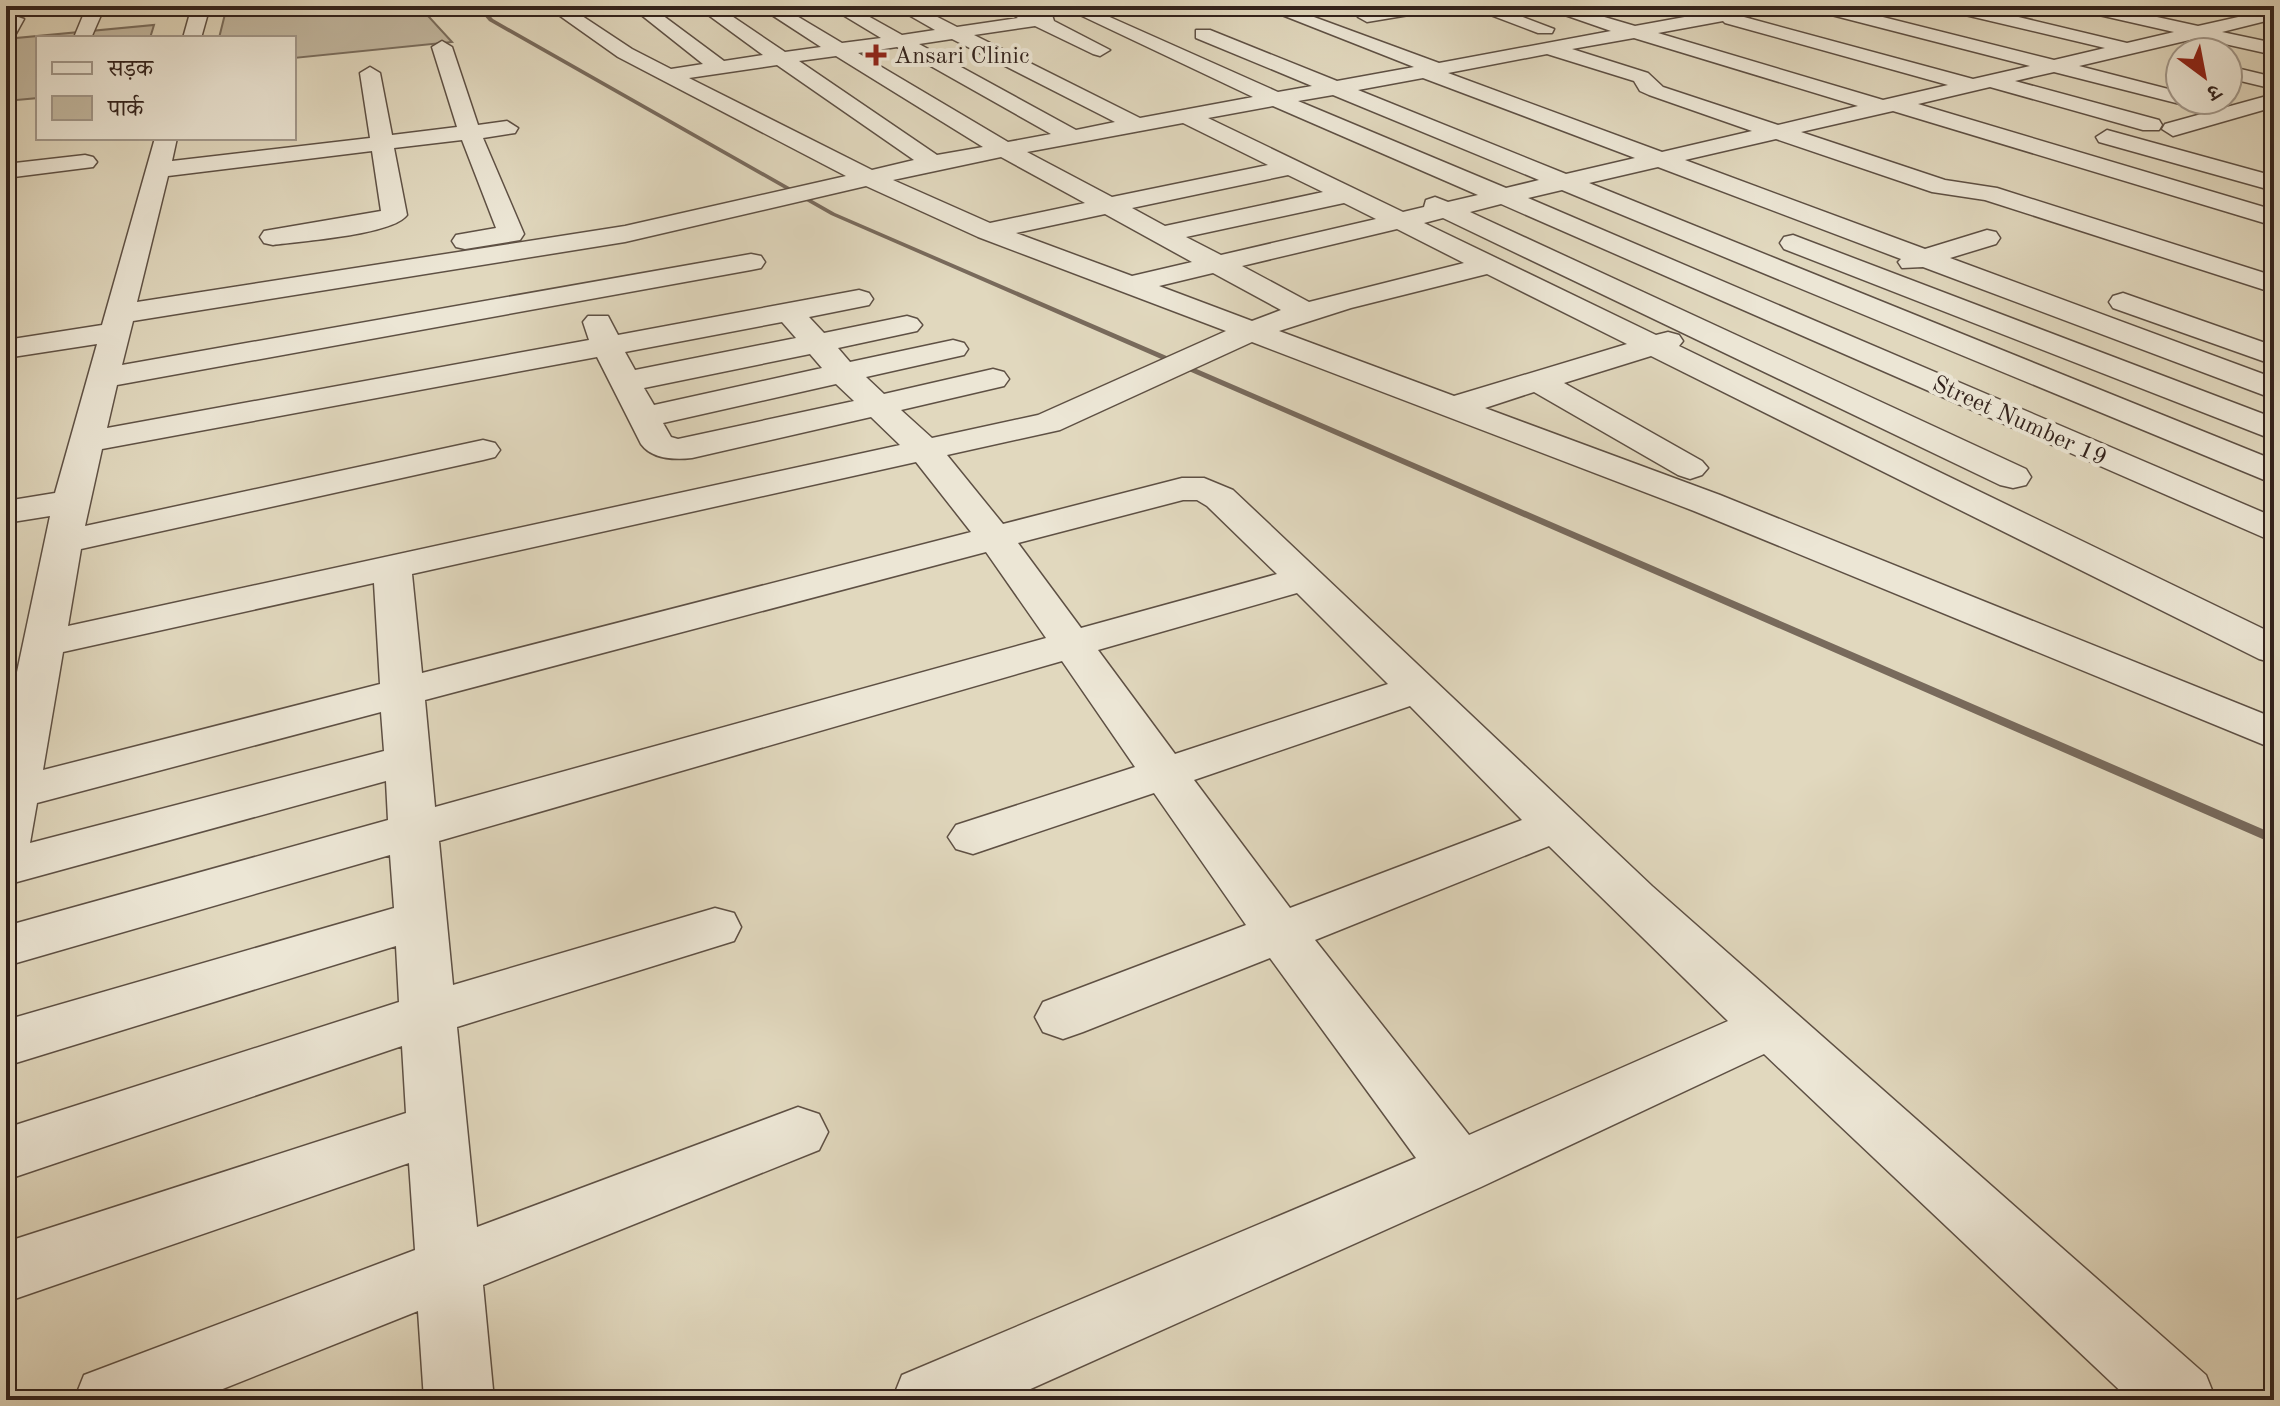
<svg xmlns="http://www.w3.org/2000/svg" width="2280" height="1406" viewBox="0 0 2280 1406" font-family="'Old Standard TT','Noto Serif Devanagari',serif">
	<rect width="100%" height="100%" fill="#e1d8be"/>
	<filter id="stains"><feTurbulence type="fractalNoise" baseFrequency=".0025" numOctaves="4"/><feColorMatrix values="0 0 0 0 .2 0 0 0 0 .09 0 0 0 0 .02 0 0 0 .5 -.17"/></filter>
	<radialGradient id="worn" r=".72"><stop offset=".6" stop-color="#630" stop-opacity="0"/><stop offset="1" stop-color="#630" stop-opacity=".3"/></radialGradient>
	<g fill="#c3b9a2" stroke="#7a6e5f" stroke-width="2">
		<path d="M 227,6 L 419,6 L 452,42 L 294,58 L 294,38 L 219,38 Z"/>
		<path d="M 154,25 L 150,38 L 38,38 L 38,98 L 6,101 L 6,39 Z"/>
	</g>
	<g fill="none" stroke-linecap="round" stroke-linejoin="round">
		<path fill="#786a5c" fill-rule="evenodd" d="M 476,6 L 481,6 L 493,19 L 835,213 L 2274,834 L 2274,844 L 831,215 L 489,21 Z"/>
		<g stroke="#5e5044" stroke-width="3">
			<g id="minor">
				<path d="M 87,6 L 105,6 L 91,38 L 77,38 L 75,35 Z"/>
				<path d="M 192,6 L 210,6 L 201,38 L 183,38 Z"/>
				<path d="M 546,6 L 567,6 L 632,49 L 671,69 L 703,64 L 630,6 L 650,6 L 724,61 L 763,55 L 696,6 L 717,6 L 785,52 L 821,47 L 758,6 L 780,6 L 842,43 L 881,38 L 828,6 L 850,6 L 902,35 L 935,30 L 893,6 L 916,6 L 957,27 L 1018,18 L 999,6 C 1019,6 1034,11 1052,15 L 1054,21 L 1110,50 L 1100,56 L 1093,54 L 1035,26 L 974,35 L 1140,118 L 1253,97 L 1061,6 L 1085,6 L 1278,92 L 1312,86 L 1196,38 L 1196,30 L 1210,30 L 1337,81 L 1414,67 L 1259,6 L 1284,6 L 1439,63 L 1611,31 L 1539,6 L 1567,6 L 1635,26 L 1745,6 L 1783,6 L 1780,10 L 1744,17 L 1973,79 L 2030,66 L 1812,10 L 1809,6 L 1839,6 L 2054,60 L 2105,48 L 1944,10 L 1941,6 L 1973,6 L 2127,43 L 2174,32 L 2077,10 L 2074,6 L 2107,6 L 2198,26 L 2274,9 L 2274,19 L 2222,32 L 2274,43 L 2274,55 L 2198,38 L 2079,66 L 2180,92 L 2180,100 L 2189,100 L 2187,102 L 2180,104 L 2054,72 L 2015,81 L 2159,120 L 2162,125 L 2159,130 L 2143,130 L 1990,87 L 1918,104 L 2274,210 L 2274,226 L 1893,111 L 1801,132 L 1945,180 L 1997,188 L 2274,276 L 2274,293 L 1985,200 L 1932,192 L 1776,139 L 1685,160 L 1925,249 L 1987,230 L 1996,232 L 2000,238 L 1996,244 L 1950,258 L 2274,378 L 2274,399 L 1923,267 L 1902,268 L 1898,262 L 1901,259 L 1658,167 L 1589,183 L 2274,460 L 2274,484 L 1562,190 L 1528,198 L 2274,517 L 2274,542 L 1501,204 L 1470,212 L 2026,469 L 2031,477 L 2026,485 L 2013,488 L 2000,485 L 1443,218 L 1424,223 L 1656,335 L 1668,332 L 1679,335 L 1683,341 L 1679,346 L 2274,634 L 2274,663 L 2259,659 L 1651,356 L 1564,383 L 1702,461 L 1708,468 L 1702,475 L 1690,479 L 1678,475 L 1534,392 L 1485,408 L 1720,495 L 2274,718 L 2274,749 L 1694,511 L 1252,342 L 1060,430 L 947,455 L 1003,524 L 1182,478 L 1204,478 L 1233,490 L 1652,886 L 2206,1375 L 2216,1400 L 2130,1400 L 1764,1054 L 1481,1187 L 1006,1400 L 892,1400 L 902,1375 L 1416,1158 L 1270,958 L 1083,1032 L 1063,1039 L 1043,1032 L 1035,1017 L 1043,1002 L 1246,925 L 1154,793 L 973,854 L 956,849 L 948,837 L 956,825 L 1135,767 L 1062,661 L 439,841 L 453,985 L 715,908 L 734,913 L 741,927 L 734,941 L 457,1027 L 477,1227 L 798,1107 L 819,1114 L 828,1132 L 819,1150 L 483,1285 L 494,1400 L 424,1400 L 418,1311 L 195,1400 L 74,1400 L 84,1375 L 415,1250 L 409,1163 L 6,1302 L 6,1242 L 406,1113 L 402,1046 L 6,1180 L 6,1128 L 399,1002 L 396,946 L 6,1066 L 6,1020 L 394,908 L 390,855 L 6,966 L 6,926 L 388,820 L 386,781 L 6,885 L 6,724 L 50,516 L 6,523 L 6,501 L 55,493 L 97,344 L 6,358 L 6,340 L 102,325 L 155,138 L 177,138 L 172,161 L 370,138 L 360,73 L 370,67 L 380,73 L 392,135 L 457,127 L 432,47 L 442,41 L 452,47 L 478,125 L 507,121 L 518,128 L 515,133 L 483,138 L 524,234 L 520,240 L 465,249 L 456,247 L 452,241 L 456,235 L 496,228 L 462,140 L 394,148 L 407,215 C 393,235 300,241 273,245 L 264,243 L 260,237 L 264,231 L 381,211 L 372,151 L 168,176 L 137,302 L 625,226 L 846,176 L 618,57 ZM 1723,21 L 1725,23 L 1948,85 L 1883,100 L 1658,33 ZM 1634,38 L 1858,106 L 1778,125 L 1663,87 L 1648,73 L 1572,49 ZM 952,39 L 1115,122 L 1076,130 L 919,44 ZM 897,47 L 1051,134 L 1008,142 L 858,53 ZM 1547,54 L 1634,81 L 1640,91 L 1649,95 L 1752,131 L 1662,152 L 1448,73 ZM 836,56 L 983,147 L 937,155 L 799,61 ZM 777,65 L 914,160 L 872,170 L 689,78 ZM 1423,78 L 1635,158 L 1566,174 L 1358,90 ZM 1333,95 L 1539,180 L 1506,188 L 1298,101 ZM 1273,106 L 1478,195 L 1448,202 L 1435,197 L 1426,200 L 1424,207 L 1403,212 L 1208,118 ZM 1183,123 L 1268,165 L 1112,197 L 1027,152 ZM 1001,157 L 1085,203 L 990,223 L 893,180 ZM 1288,175 L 1323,192 L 1165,226 L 1132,208 ZM 866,186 L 978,237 L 1226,331 L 1038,415 L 932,438 L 901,410 L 1004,386 L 1009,379 L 1004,372 L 993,369 L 884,394 L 866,377 L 964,355 L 968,349 L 964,343 L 953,340 L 850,362 L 838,348 L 917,331 L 922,325 L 917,319 L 907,316 L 824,333 L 809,317 L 869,305 L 873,299 L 869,293 L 859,290 L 618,335 L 608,316 L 588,316 L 583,322 L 589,340 L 107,428 L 117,385 L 751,270 L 761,268 L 765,262 L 761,256 L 751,254 L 122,365 L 133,321 L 625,242 ZM 1344,203 L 1376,219 L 1221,255 L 1186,237 ZM 1105,214 L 1192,262 L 1132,276 L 1016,233 ZM 1397,229 L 1464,263 L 1309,302 L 1242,266 ZM 1213,273 L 1281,310 L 1252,321 L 1159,286 ZM 1487,274 L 1627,344 L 1454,396 L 1279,331 L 1351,308 ZM 782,322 L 796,338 L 635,370 L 625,352 ZM 810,354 L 822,368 L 654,405 L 644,388 ZM 597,357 L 641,444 C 652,459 675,460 692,458 L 871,417 L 900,445 L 68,626 L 81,549 L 483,460 L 495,457 L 500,450 L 495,443 L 483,440 L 85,526 L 102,449 ZM 836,384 L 854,401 L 678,439 L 671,437 L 663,423 ZM 916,462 L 971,532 L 422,673 L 412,574 ZM 1183,500 L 1197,500 L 1207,506 L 1277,574 L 1081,628 L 1018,543 ZM 986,552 L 1046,638 L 435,807 L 425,700 ZM 374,583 L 380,684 L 43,770 L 63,652 ZM 1297,593 L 1388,684 L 1175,754 L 1098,650 ZM 1410,706 L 1522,820 L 1290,908 L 1194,780 ZM 381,712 L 384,751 L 30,843 L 37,803 ZM 1549,846 L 1728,1021 L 1469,1135 L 1315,940 Z"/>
				<path d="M 1401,6 L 1442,6 L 1433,11 L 1367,22 L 1358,17 L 1361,13 Z"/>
				<path d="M 1467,6 L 1494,6 L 1554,29 L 1552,33 L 1538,33 Z"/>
				<path d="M 6,13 L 24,19 L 13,39 L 6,41 Z"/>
				<path d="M 2228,66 L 2274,77 L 2274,89 L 2228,78 Z"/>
				<path d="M 2274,94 L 2274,107 L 2173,136 L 2162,129 L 2165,124 Z"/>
				<path d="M 2107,130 L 2274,176 L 2274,191 L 2099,142 L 2096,137 Z"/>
				<path d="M 85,155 L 93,157 L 97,162 L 93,167 L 6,178 L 6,164 Z"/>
				<path d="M 1793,235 L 2274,418 L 2274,440 L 1784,249 L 1780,243 L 1784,237 Z"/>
				<path d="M 2123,293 L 2274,346 L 2274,365 L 2113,308 L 2109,302 L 2113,296 Z"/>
			</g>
		</g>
		<use href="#minor" fill="#ece6d5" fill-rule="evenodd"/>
	</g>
	<path fill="#8f2418" stroke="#ece6d5" stroke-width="3" d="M872 43h8v8h8v8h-8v8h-8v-8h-8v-8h8z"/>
	<g text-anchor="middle" stroke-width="8" stroke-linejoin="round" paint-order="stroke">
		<g font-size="24" fill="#32221c" stroke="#ece6d5" text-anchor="start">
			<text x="894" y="63">Ansari Clinic</text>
		</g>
		<g font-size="24" fill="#32221c" stroke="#ece6d5">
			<text transform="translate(2020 420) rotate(24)" y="8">Street Number 19</text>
		</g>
	</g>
	<rect width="2280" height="1406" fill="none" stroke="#e1d8be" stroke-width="32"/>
	<rect x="8" y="8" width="2264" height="1390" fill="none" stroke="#32221c" stroke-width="4"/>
	<rect x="16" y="16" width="2248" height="1374" fill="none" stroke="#32221c" stroke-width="2"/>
	<rect x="36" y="36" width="260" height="104" fill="#ece6d5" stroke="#a2988b" stroke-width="2"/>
	<rect x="52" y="62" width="40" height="12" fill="#ece6d5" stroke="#a2988b" stroke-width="2"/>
	<text x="108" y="76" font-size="24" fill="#32221c">सड़क</text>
	<rect x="52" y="96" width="40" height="24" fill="#c3b9a2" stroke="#a2988b" stroke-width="2"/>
	<text x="108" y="116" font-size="24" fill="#32221c">पार्क</text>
	<g transform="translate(2204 76) rotate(148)"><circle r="38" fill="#ece6d5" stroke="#a2988b" stroke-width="2"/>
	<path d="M0-6L14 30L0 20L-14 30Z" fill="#8f2418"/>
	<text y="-12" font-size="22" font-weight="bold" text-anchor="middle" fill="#32221c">उ</text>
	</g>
	<rect width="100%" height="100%" filter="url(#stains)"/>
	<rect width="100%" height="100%" fill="url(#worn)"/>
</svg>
